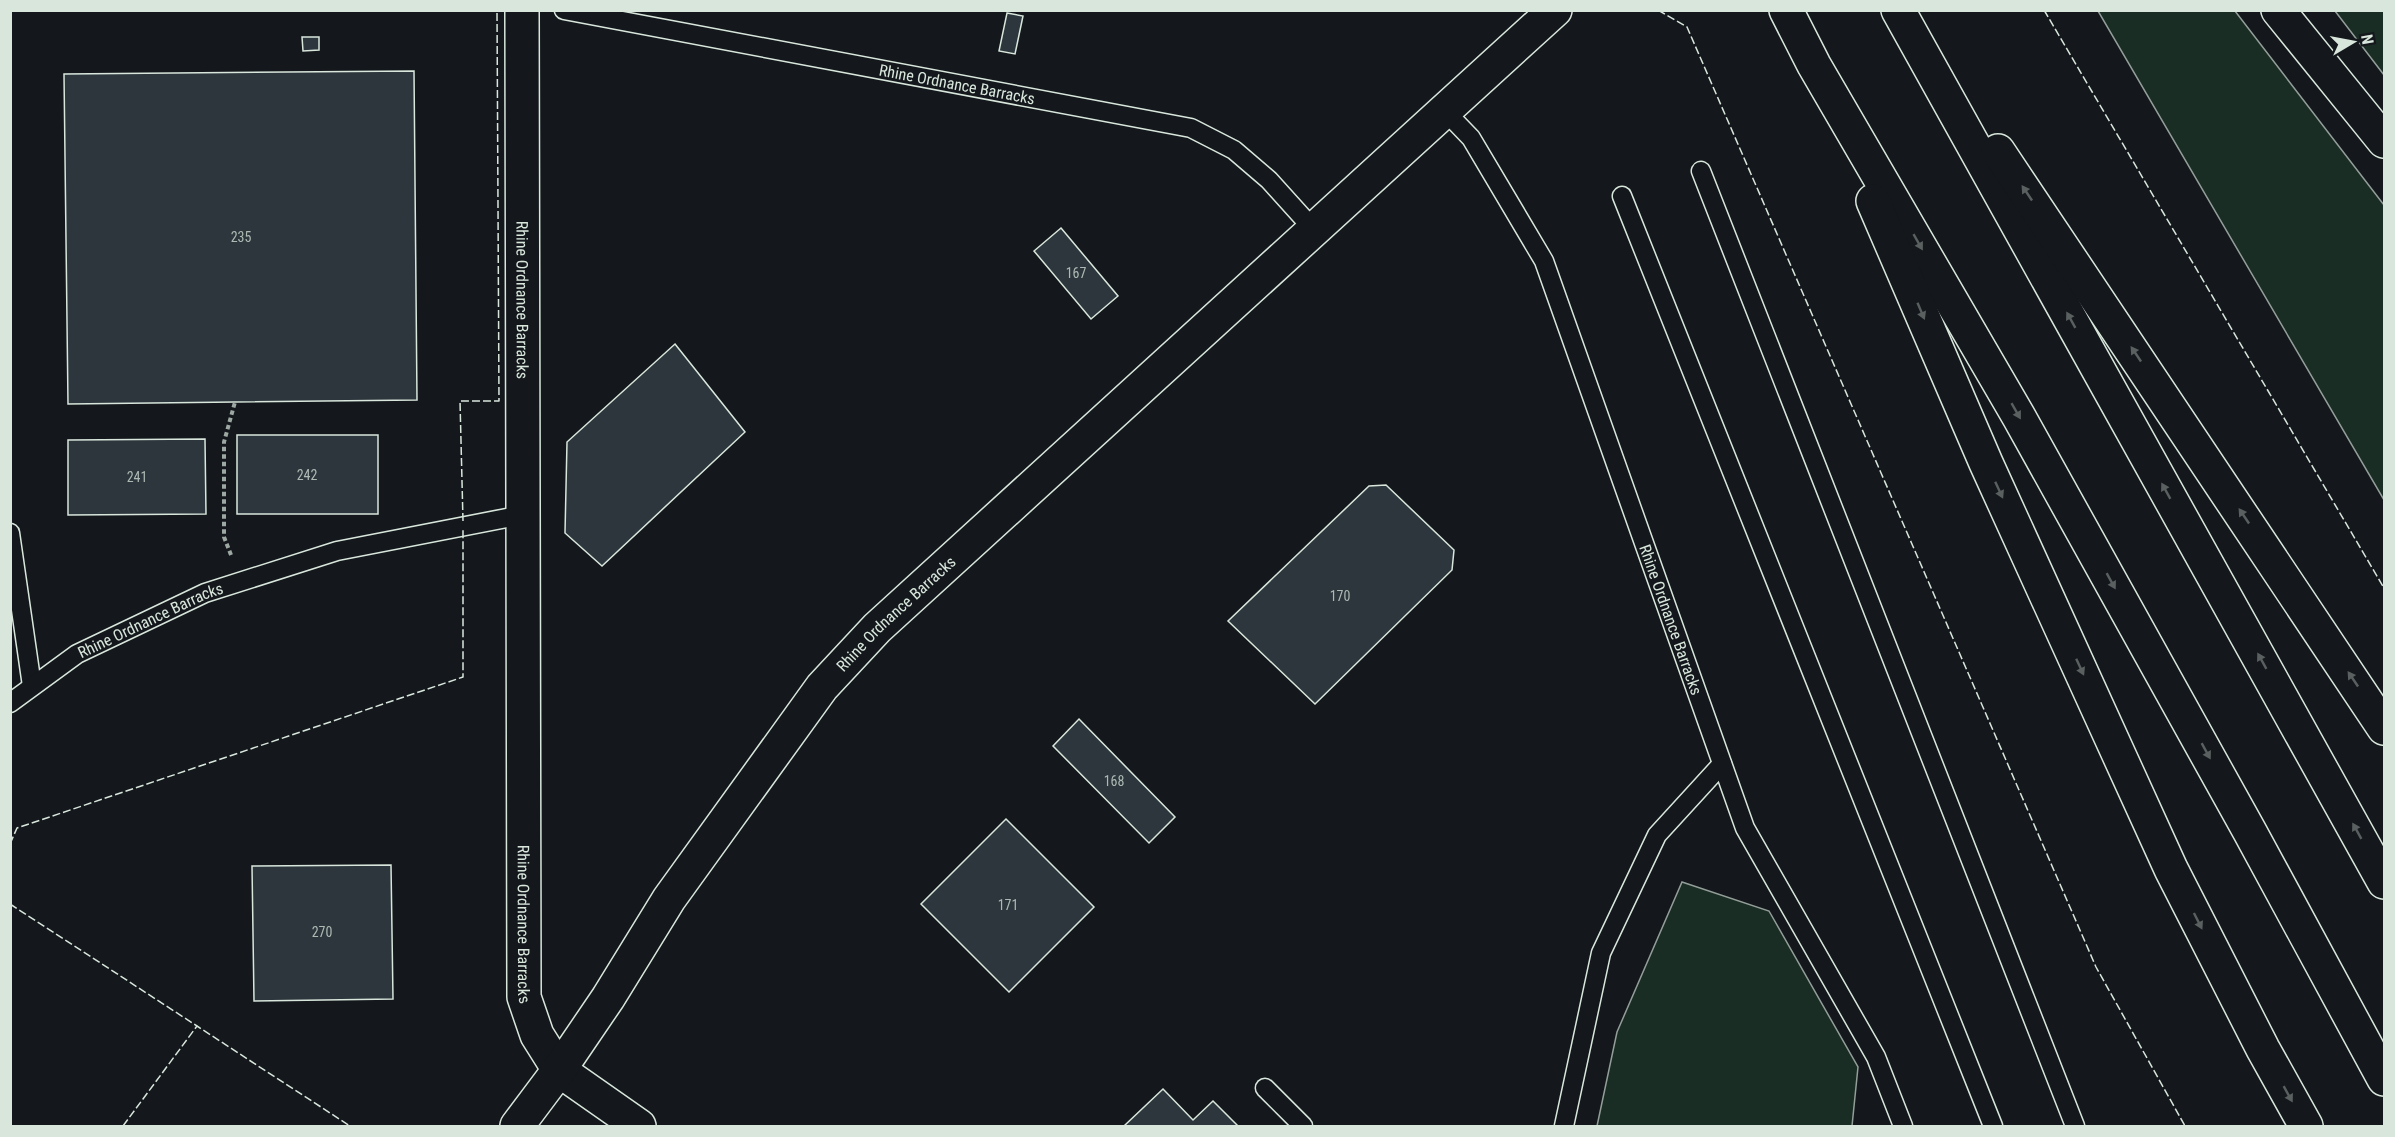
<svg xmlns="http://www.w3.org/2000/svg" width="2395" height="1137" viewBox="0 0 2395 1137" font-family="'Roboto Condensed',sans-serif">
	<rect width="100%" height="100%" fill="#14181c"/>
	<g fill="#1a2d24" stroke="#939e99" stroke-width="1.5">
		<path d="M 2098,11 L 2235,11 L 2384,205 L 2384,500 Z"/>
		<path d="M 2335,11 L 2384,11 L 2384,75 Z"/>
		<path d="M 1682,882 L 1769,911 L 1858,1067 L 1852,1126 L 1597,1126 L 1617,1032 Z"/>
	</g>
	<g fill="#2c363c" stroke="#d8e6dc" stroke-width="1.5">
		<path d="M 1007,13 L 1023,16 L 1015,54 L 999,51 Z"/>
		<path d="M 302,37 L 319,37 L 319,50 L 303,51 Z"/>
		<path d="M 414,71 L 417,400 L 68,404 L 64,74 Z"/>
		<path d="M 1061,228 L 1118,296 L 1091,319 L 1034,251 Z"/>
		<path d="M 675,344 L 745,432 L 602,566 L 565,533 L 567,442 Z"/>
		<rect x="237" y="435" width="141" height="79"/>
		<path d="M 205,439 L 206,514 L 68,515 L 68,440 Z"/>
		<path d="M 1386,485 L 1454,550 L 1452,570 L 1315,704 L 1228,621 L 1369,486 Z"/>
		<path d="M 1079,719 L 1175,817 L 1149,843 L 1053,746 Z"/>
		<path d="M 1006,819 L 1094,907 L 1009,992 L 921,904 Z"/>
		<path d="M 391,865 L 393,999 L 254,1001 L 252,866 Z"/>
		<path d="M 1163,1089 L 1193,1120 L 1213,1101 L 1238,1126 L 1124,1126 Z"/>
	</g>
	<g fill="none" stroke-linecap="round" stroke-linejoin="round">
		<g stroke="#d8e6dc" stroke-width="21">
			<g id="service">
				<path id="s1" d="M 564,10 L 1191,128 L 1234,150 L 1269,180 L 1315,231"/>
				<path id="s2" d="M 1445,111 L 1471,138 L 1544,261 L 1745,828 L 1876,1057 L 1903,1126"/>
				<path d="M 1701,171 L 2075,1126"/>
				<path d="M 1622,196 L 1993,1126"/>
				<path d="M 10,533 L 32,686"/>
				<path id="s3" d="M 10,703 L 77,654 L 205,593 L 337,551 L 522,515"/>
				<path d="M 1265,1088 L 1303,1126"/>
				<path d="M 1564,1126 L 1601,953 L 1657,835 L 1722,764"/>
			</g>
		</g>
		<g stroke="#d8e6dc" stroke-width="36">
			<g id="minor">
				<path id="s4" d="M 522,10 L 524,997 L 537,1035 L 559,1070 L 639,1126"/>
				<path d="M 2278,10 L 2384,141"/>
				<path id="s5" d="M 517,1126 L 559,1070 L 608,998 L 669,899 L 822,687 L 877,628 L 1555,10"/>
			</g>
		</g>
		<g stroke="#d8e6dc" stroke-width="36">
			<g id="motorway">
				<path d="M 1786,10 L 1814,65 L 2019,417 L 2250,832 L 2384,1079"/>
				<path d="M 1898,10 L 2384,882"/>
				<path d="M 1998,151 L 2384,728"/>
				<path d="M 1873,201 L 1986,463 L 2171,869 L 2263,1049 L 2306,1126"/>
			</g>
		</g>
		<path stroke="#9da8a2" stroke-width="4" stroke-dasharray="4.5 3" stroke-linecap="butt" d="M 231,555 L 224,537 L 224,442 L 235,402"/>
		<use href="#service" stroke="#14181c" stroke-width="18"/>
		<use href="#minor" stroke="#14181c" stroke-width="33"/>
		<use href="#motorway" stroke="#14181c" stroke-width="33"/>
		<g stroke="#d8e6dc" stroke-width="1.5" stroke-dasharray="8 3" stroke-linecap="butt">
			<path d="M 1658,10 L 1687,27 L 2096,967 L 2185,1126"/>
			<path d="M 2044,10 L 2384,588"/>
			<path d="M 463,521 L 460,401 L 499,401 L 497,10"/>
			<path d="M 10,844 L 17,828 L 463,677 L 463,530"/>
			<path d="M 10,904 L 197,1026"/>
			<path d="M 123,1126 L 197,1026 L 350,1126"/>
		</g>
	</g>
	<defs><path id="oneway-solid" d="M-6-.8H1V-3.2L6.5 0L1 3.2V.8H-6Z" transform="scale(1.5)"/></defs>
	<g fill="#59605f">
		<use href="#oneway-solid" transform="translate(2027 193) rotate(-124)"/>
		<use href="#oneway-solid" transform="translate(1918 242) rotate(60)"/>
		<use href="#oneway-solid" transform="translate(1921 311) rotate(67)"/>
		<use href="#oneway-solid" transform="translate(2071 320) rotate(-119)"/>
		<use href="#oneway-solid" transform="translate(2136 354) rotate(-124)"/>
		<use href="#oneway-solid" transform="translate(2016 411) rotate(60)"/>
		<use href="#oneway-solid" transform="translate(1999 490) rotate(65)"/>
		<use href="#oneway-solid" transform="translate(2166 491) rotate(-119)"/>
		<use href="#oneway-solid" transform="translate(2244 516) rotate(-124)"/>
		<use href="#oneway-solid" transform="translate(2111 581) rotate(61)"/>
		<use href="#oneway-solid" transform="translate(2262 661) rotate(-119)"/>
		<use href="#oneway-solid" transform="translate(2080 667) rotate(65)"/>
		<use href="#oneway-solid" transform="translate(2353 679) rotate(-124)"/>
		<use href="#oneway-solid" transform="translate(2206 751) rotate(61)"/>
		<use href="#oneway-solid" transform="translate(2357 831) rotate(-119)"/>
		<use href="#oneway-solid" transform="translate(2198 921) rotate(63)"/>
		<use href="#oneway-solid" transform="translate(2288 1094) rotate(61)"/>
	</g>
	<g text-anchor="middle" stroke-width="4.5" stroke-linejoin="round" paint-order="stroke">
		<g font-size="14" fill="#adbab4">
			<text x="241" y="242">235</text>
			<text x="1076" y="278">167</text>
			<text x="307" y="480">242</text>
			<text x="137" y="482">241</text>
			<text x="1340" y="601">170</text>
			<text x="1114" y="786">168</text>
			<text x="1008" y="910">171</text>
			<text x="322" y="937">270</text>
		</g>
		<g font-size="16" fill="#d8e6dc" stroke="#14181c">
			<text dy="6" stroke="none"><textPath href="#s1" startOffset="400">Rhine Ordnance Barracks</textPath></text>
			<text dy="6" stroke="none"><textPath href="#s4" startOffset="290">Rhine Ordnance Barracks</textPath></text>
			<text dy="6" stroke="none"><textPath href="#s5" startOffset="639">Rhine Ordnance Barracks</textPath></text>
			<text dy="6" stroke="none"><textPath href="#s2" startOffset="561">Rhine Ordnance Barracks</textPath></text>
			<text dy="6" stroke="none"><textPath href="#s3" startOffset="164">Rhine Ordnance Barracks</textPath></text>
			<text dy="6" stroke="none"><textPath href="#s4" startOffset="914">Rhine Ordnance Barracks</textPath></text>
		</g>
	</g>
	<rect width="2395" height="1137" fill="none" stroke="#d8e6dc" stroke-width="24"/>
	<g transform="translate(2353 42) rotate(80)" stroke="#14181c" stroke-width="4.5" paint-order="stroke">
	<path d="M0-4.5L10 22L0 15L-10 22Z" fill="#d8e6dc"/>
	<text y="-9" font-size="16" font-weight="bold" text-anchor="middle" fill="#d8e6dc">N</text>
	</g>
</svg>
